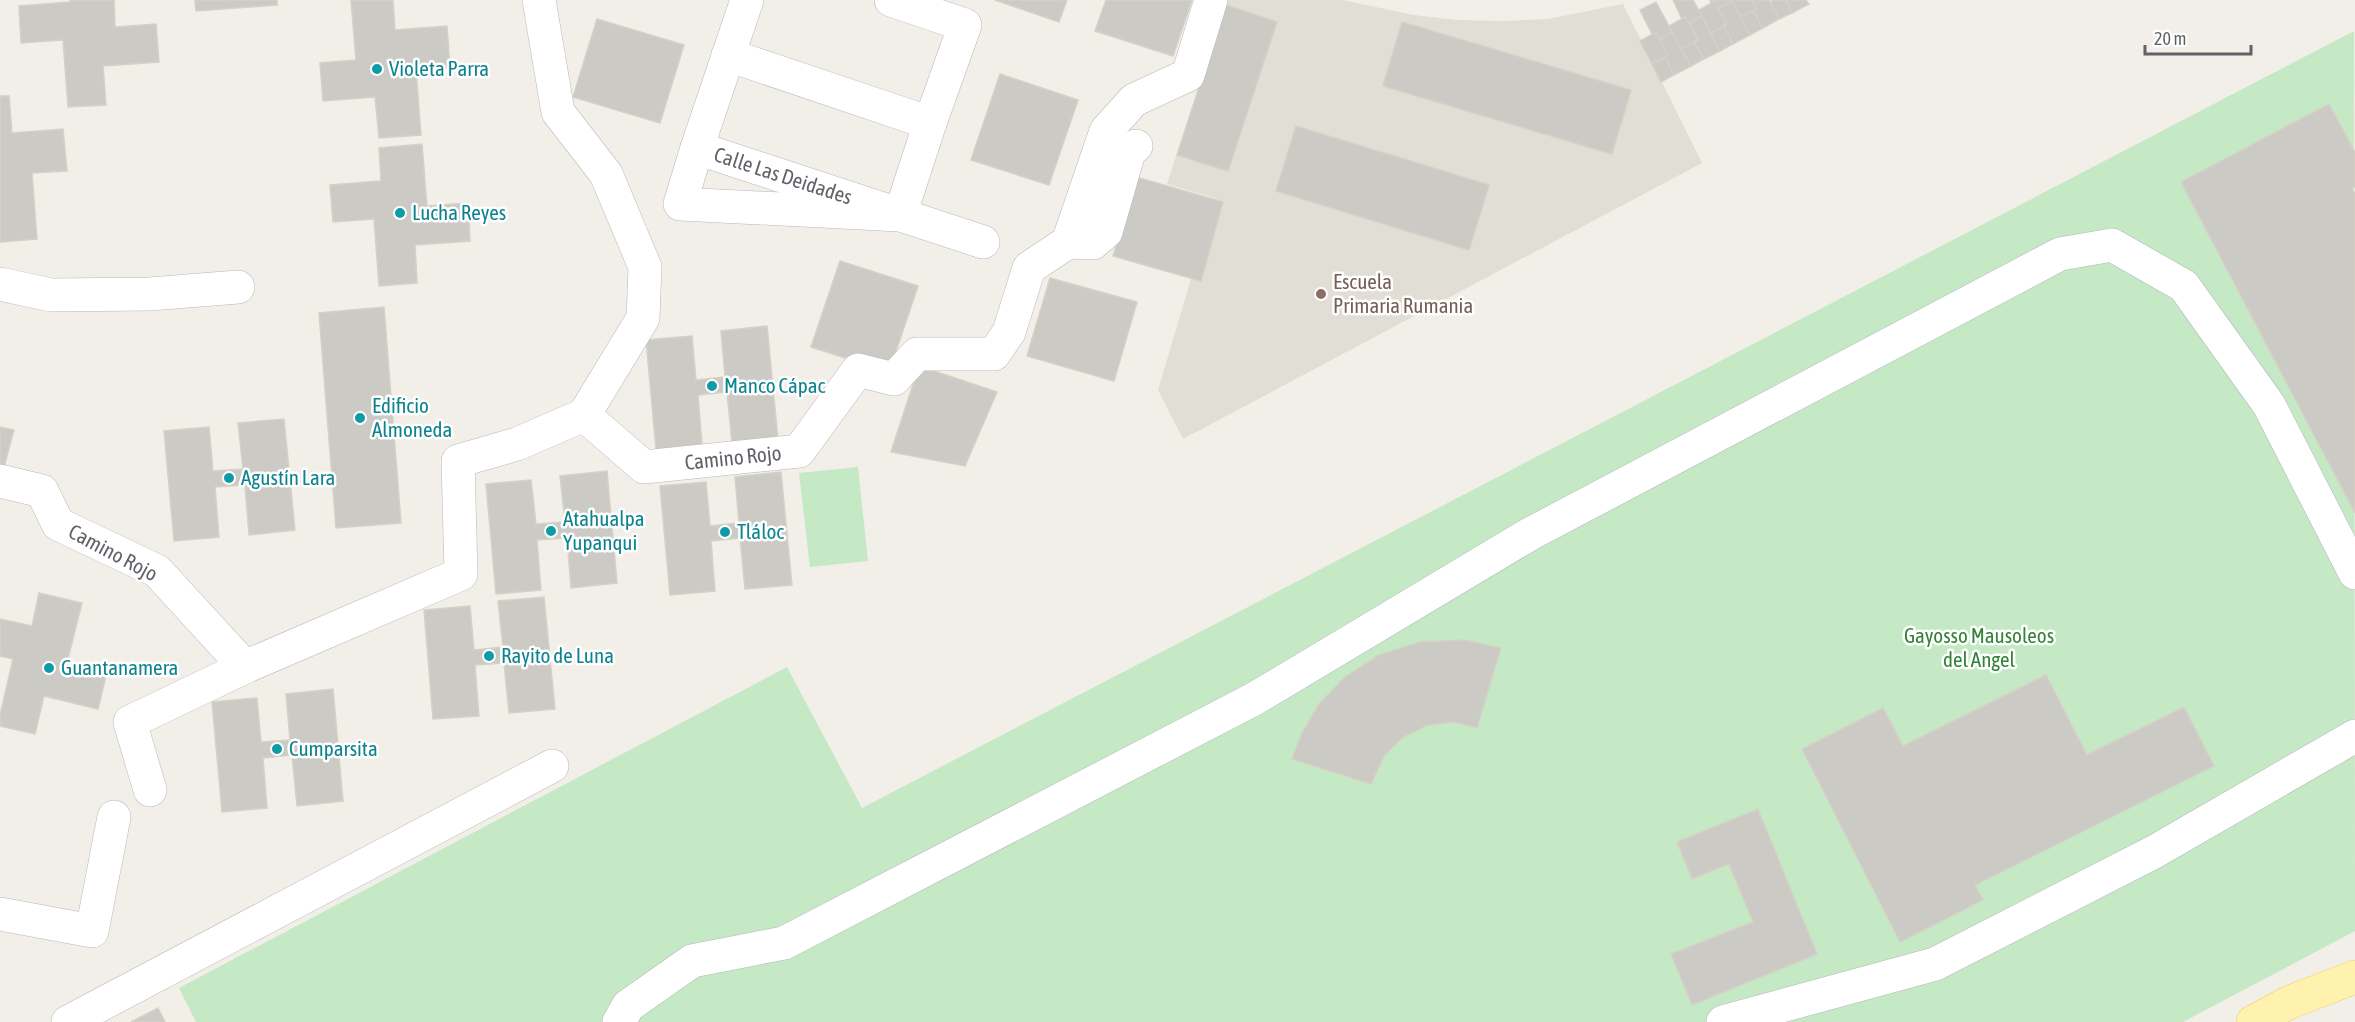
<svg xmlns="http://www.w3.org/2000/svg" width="2355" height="1022" viewBox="0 0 2355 1022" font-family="'Asap Condensed',sans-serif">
	<rect width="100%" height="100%" fill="#f1efe8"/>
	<path fill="#e1ded6" d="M 1227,0 L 1342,0 L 1414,15 L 1457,20 L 1503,21 L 1548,19 L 1623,4 L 1702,163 L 1183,439 L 1158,390 L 1215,198 L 1167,184 Z"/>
	<g fill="#c5e8c5">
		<path d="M 2354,31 L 2355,931 L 2183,1022 L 196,1022 L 179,988 L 787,667 L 862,808 Z"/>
		<path d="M 858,467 L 868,561 L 810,567 L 799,473 Z"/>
	</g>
	<g fill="#cccac5" stroke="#d6d1c6" stroke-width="1.5">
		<path d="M 70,0 L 114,0 L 115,27 L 156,24 L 159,62 L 103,66 L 106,105 L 68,107 L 63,40 L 21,43 L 19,6 L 70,2 Z"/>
		<path d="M 195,0 L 277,0 L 277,5 L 196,11 Z"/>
		<path d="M 351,0 L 393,0 L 395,30 L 447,26 L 450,67 L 416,70 L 421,135 L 379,138 L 375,97 L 323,101 L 320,63 L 356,60 Z"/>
		<path d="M 995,0 L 1067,0 L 1059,22 Z"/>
		<path d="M 1106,0 L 1192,0 L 1173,56 L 1095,31 Z"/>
		<path d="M 1673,0 L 1693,0 L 1702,16 L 1689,23 L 1685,17 L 1682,19 Z"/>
		<path d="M 1710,0 L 1731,0 L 1732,1 L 1718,8 L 1715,1 L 1711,3 Z"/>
		<path d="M 1731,0 L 1752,0 L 1757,9 L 1740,17 Z"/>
		<path d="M 1752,0 L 1769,0 L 1779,19 L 1763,28 L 1753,11 L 1757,9 Z"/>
		<path d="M 1774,0 L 1786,0 L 1792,13 L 1779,19 L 1770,2 Z"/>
		<path d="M 1786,0 L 1806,0 L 1809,4 L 1792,13 Z"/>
		<path d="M 1715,1 L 1727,24 L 1711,33 L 1699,10 Z"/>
		<path d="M 1732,1 L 1750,35 L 1733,44 L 1724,26 L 1727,24 L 1718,8 Z"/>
		<path d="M 1656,2 L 1672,32 L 1659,39 L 1656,32 L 1652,34 L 1640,10 Z"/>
		<path d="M 1226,5 L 1277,22 L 1228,171 L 1177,155 Z"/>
		<path d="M 1753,11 L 1763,28 L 1750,35 L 1740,17 Z"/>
		<path d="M 1702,16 L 1720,51 L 1704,59 L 1694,42 L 1698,40 L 1689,23 Z"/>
		<path d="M 1685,17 L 1698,40 L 1681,49 L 1669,26 Z"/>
		<path d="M 597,19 L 684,45 L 660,123 L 573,97 Z"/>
		<path d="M 1402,22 L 1631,90 L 1612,154 L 1383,86 Z"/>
		<path d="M 1724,26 L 1733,44 L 1720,51 L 1711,33 Z"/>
		<path d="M 1656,32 L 1668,55 L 1652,64 L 1640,41 Z"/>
		<path d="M 1672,32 L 1691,66 L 1674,75 L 1665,57 L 1668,55 L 1659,39 Z"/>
		<path d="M 1694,42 L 1704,59 L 1691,66 L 1681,49 Z"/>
		<path d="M 1665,57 L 1674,75 L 1661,82 L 1652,64 Z"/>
		<path d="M 1000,74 L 1078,100 L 1049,185 L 971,160 Z"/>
		<path d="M 0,96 L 9,96 L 12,133 L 63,129 L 67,171 L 32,173 L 37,239 L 0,242 Z"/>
		<path d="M 2329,104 L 2355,152 L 2355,187 L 2352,188 L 2355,194 L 2355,513 L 2181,182 Z"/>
		<path d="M 1296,126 L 1489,185 L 1469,250 L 1276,191 Z"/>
		<path d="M 422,144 L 427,206 L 468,203 L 470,241 L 415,245 L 417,283 L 379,286 L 374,219 L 333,222 L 330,185 L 381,181 L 379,148 Z"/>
		<path d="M 1136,177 L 1223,202 L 1201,281 L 1113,256 Z"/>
		<path d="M 840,261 L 918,286 L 889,372 L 811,347 Z"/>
		<path d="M 1050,278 L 1137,302 L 1114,381 L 1027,356 Z"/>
		<path d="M 384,307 L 401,523 L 336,528 L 319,313 Z"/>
		<path d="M 767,326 L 778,439 L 732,443 L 727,392 L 698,395 L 702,445 L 656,449 L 646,340 L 692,336 L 696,380 L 725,377 L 721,331 Z"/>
		<path d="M 919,366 L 997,392 L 965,466 L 891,452 Z"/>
		<path d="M 284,419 L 295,530 L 249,535 L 245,485 L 215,487 L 219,537 L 174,541 L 164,431 L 209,427 L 213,471 L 243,469 L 238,423 Z"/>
		<path d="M 0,427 L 14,430 L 4,467 L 0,466 Z"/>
		<path d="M 607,471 L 617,583 L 571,588 L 567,538 L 537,540 L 541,590 L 496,594 L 486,484 L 531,480 L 536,524 L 565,522 L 560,476 Z"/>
		<path d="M 781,472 L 792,585 L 745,589 L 740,538 L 711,541 L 715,591 L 670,595 L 660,486 L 706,482 L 710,526 L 739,523 L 735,477 Z"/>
		<path d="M 39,593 L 82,603 L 67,663 L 107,672 L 98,709 L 44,696 L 35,734 L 0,726 L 0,715 L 13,659 L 0,656 L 0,619 L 32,626 Z"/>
		<path d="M 544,597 L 555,709 L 509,713 L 504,663 L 475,665 L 479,716 L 433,719 L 424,610 L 470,606 L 474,650 L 503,647 L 498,601 Z"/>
		<path d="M 1465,640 L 1501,648 L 1477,728 L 1455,722 L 1428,725 L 1403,737 L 1384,756 L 1371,784 L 1292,759 L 1302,733 L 1319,704 L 1345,677 L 1379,655 L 1420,642 Z"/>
		<path d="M 2046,675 L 2087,755 L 2184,707 L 2214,766 L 1975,885 L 1983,900 L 1900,942 L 1802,749 L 1883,708 L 1903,746 Z"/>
		<path d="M 333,689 L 343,801 L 297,806 L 292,755 L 263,758 L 267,808 L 222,812 L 212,702 L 257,698 L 261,742 L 290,740 L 286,694 Z"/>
		<path d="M 1758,809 L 1817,954 L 1692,1005 L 1671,954 L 1753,922 L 1729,864 L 1692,879 L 1677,842 Z"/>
		<path d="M 158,1008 L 165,1022 L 131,1022 Z"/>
	</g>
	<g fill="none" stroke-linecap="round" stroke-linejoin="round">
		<g stroke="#b5b8bc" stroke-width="34">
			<g id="minor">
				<path d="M 539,0 L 558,112 L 606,174 L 645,267 L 643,318 L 584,415 L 644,467 L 799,451 L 858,370 L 894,379 L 917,354 L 994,354 L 1009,332 L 1029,268 L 1068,242 L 1106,131 L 1134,100 L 1188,75 L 1211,0"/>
				<path d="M 747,0 L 697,148 L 983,242"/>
				<path d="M 728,55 L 930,123 L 965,25 L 891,0"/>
				<path d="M 697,148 L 680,204 L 900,215 L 930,123"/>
				<path d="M 1068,242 L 1093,243 L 1106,232 L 1129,152 L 1136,146"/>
				<path d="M 0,284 L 51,295 L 150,294 L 238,287"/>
				<path d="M 0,481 L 42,491 L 58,524 L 157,571 L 245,667 L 461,574 L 458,461 L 517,444 L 584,415"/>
				<path d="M 150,790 L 130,722 L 245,667"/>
				<path d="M 0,914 L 92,931 L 114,817"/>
				<path d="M 68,1022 L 552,766"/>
				<path d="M 619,1022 L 628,1006 L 692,961 L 784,943 L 1254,699 L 1530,534 L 2060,254 L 2112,245 L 2184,286 L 2269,405 L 2355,573"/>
				<path d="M 1723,1022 L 1935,964 L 2154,852 L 2355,736"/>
			</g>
		</g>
		<g stroke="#f2c960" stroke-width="34">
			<path id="major" d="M 2253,1022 L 2290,1002 L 2355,977"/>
		</g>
		<use href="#minor" stroke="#fff" stroke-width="33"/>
		<use href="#major" stroke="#fff2af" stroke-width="33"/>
	</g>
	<g fill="#0f9aa8" stroke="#fff" stroke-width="2">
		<circle cx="377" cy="69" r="6"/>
		<circle cx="400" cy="213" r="6"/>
		<circle cx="712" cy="386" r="6"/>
		<circle cx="360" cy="418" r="6"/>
		<circle cx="229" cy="478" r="6"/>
		<circle cx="551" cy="531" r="6"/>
		<circle cx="725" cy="532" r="6"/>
		<circle cx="489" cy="656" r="6"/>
		<circle cx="49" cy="668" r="6"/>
		<circle cx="277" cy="749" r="6"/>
	</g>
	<circle fill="#8d6e63" stroke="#fff" stroke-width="2" cx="1321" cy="294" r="6"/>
	<g text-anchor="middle" stroke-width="5" stroke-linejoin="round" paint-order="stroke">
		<g font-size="21" fill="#0d838f" stroke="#fff" text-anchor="start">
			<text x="389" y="76">Violeta Parra</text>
			<text x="412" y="220">Lucha Reyes</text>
			<text x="724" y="393">Manco Cápac</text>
			<text x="372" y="413">Edificio<tspan x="372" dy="24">Almoneda</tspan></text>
			<text x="241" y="485">Agustín Lara</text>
			<text x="563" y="526">Atahualpa<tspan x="563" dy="24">Yupanqui</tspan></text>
			<text x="737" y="539">Tláloc</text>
			<text x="501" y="663">Rayito de Luna</text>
			<text x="61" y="675">Guantanamera</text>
			<text x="289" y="756">Cumparsita</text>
		</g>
		<g font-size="21" fill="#5f6368" stroke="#fff">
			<text transform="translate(783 176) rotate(18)" y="7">Calle Las Deidades</text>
			<text transform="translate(733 458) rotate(-6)" y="7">Camino Rojo</text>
			<text transform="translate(113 553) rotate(28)" y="7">Camino Rojo</text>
		</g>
		<g font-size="21" fill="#785e54" stroke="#fff" text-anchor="start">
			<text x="1333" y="289">Escuela<tspan x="1333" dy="24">Primaria Rumania</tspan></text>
		</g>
		<g font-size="21" fill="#348238" stroke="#fff">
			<text x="1979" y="643">Gayosso Mausoleos<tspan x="1979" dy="24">del Angel</tspan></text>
		</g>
	</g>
	<path d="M2145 45v9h106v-9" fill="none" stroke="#5f6368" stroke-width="3"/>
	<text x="2154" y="45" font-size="18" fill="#5f6368" stroke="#ffffff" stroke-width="4.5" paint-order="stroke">20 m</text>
</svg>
